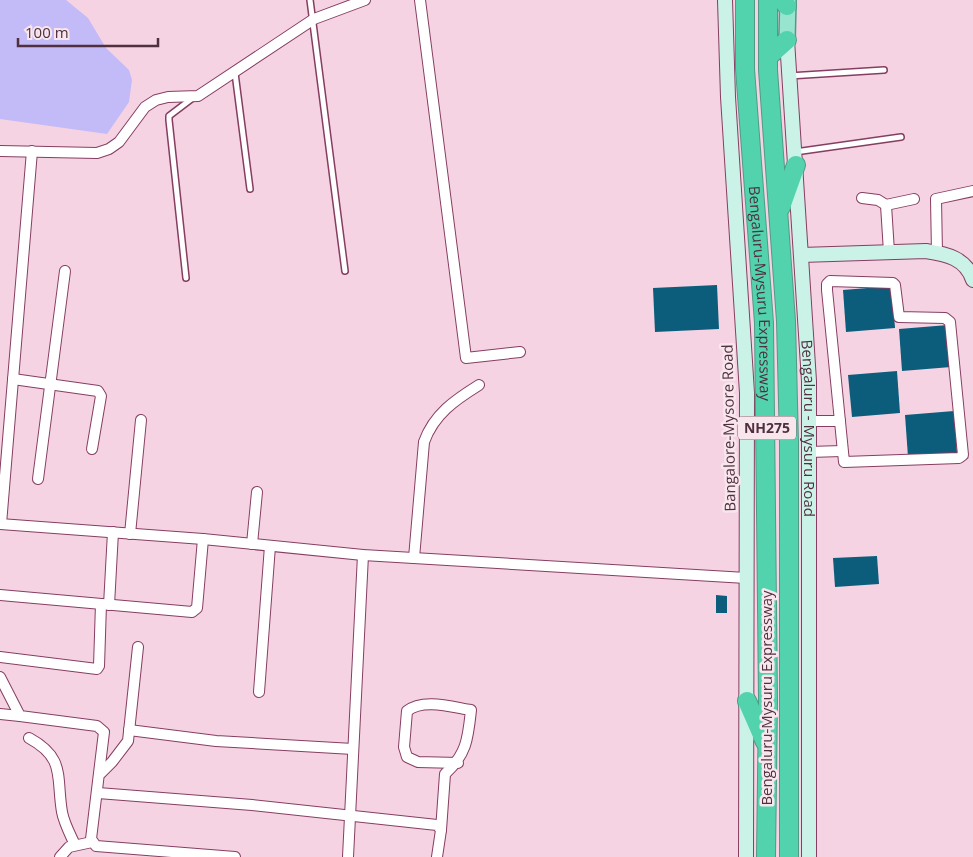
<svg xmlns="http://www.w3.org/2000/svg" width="973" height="857" viewBox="0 0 973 857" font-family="'Open Sans',sans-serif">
	<rect width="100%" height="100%" fill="#f6d3e2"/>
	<path fill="#c3bbf7" d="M 0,0 L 66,0 L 88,18 L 106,48 L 129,70 L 132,80 L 129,102 L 107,134 L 0,119 Z"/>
	<g fill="#0c5d7c">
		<path d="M 717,285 L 719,329 L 655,332 L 653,288 Z"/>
		<path d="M 892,286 L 895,328 L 846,332 L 843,290 Z"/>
		<path d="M 948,325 L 951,367 L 902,371 L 899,329 Z"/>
		<path d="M 897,371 L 900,413 L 852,417 L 848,375 Z"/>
		<path d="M 954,411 L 957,453 L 908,457 L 905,415 Z"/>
		<path d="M 877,556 L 879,584 L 835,587 L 833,558 Z"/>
		<path d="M 716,595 L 727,596 L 727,613 L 716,613 Z"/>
	</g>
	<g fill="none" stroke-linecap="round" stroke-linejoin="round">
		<g stroke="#853e62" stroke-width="8">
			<g id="lane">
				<path d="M 310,0 L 345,271"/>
				<path d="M 235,73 L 250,189"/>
				<path d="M 789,76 L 884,70"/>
				<path d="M 795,152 L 901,137"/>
				<path d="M 186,278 L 169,120 L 169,116 L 194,97"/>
			</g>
		</g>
		<g stroke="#853e62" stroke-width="12">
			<g id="street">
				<path d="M 420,0 L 466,358 L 520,352"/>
				<path d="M 0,151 L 97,153 L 109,149 L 119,142 L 145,107 L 156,100 L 168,97 L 198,96 L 314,19 L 365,0"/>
				<path d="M 862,198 L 878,200 L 886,205"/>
				<path d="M 889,252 L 886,205 L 914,199"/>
				<path d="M 937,253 L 936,199 L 973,191"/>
				<path d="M 830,281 L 893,283 L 895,285 L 899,317 L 945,318 L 950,322 L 963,455 L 959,458 L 844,462 L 827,290 L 827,284 Z"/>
				<path d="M 13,379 L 98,391 L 101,396 L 92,449"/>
				<path d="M 809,421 L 840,421"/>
				<path d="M 809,452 L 842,451"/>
				<path d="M 38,479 L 65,271"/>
				<path d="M 0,524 L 203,539 L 363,555 L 746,578"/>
				<path d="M 1,524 L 32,151"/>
				<path d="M 130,534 L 141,420"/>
				<path d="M 252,544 L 257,492"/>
				<path d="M 414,558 L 424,442 C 434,414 455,400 479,385"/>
				<path d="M 0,595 L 192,612 L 197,608 L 203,539"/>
				<path d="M 109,605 L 113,532"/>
				<path d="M 0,657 L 97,669 L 99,666 L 101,604"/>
				<path d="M 0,677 L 20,716 L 97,726 L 104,732 L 91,839 L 96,846 L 235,857"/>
				<path d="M 259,692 L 270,546"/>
				<path d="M 0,714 L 20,716"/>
				<path d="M 129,730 L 216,741 L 353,749"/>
				<path d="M 29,738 C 66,758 56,777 62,812 C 64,823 70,834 75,845"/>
				<path d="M 101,773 L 112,762 L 128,741 L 138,647"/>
				<path d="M 98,793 L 252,805 L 437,825 L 441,830 L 437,857"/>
				<path d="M 441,830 L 445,774 C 467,754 468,738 471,710 C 452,707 423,698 407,711 L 404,747 L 407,757 L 418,762 L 458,763"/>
				<path d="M 60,857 L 69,847 L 92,842"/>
				<path d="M 348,857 L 363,555"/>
			</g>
		</g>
		<g stroke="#853e62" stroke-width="16">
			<g id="secondary">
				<path d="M 725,0 L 728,97 L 747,393 L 746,857"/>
				<path id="s1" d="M 787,40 L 809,381 L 809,857"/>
				<path d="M 801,255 L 926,251 C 946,254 966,258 973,280"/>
			</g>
		</g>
		<g stroke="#519a86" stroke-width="18">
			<path id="primary" d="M 787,40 L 788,0"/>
		</g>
		<g stroke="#519a86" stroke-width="20">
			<g id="highway">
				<path id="s2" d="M 745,0 L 745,69 L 764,323 L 768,700 L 766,857"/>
				<path d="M 768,0 L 768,70 L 786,321 L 789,443 L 789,857"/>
				<path d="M 782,0 L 787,6"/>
				<path d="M 768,57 L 787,40"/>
				<path d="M 781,207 L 796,165"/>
				<path d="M 747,701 L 765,742"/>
			</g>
		</g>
		<use href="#lane" stroke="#fff" stroke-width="5"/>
		<use href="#street" stroke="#fff" stroke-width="10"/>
		<use href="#secondary" stroke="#cbf2e6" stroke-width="14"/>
		<use href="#primary" stroke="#97e5ce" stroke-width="15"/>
		<use href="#highway" stroke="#52d3ad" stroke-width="18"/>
	</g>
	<g text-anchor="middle" stroke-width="5" stroke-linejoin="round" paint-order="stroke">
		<rect fill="#f8e6ed" stroke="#826673" stroke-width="1" x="738" y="416.5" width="58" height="23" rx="4"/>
		<g font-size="14" font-weight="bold" fill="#502f3f">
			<text x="767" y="433">NH275</text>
		</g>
		<g font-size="15" fill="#502f3f" stroke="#f8e6ed">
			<text dy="5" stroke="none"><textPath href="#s2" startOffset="294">Bengaluru-Mysuru Expressway</textPath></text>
			<text transform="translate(729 428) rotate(-91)" y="5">Bangalore-Mysore Road</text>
			<text dy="5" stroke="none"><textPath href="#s1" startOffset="389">Bengaluru - Mysuru Road</textPath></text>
			<text transform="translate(767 698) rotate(-90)" y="5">Bengaluru-Mysuru Expressway</text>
		</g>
	</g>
	<path d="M18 38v8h140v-8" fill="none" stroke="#502f3f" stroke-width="2.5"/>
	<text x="25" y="38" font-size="15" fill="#502f3f" stroke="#f8e6ed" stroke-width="4" paint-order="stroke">100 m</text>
</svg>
